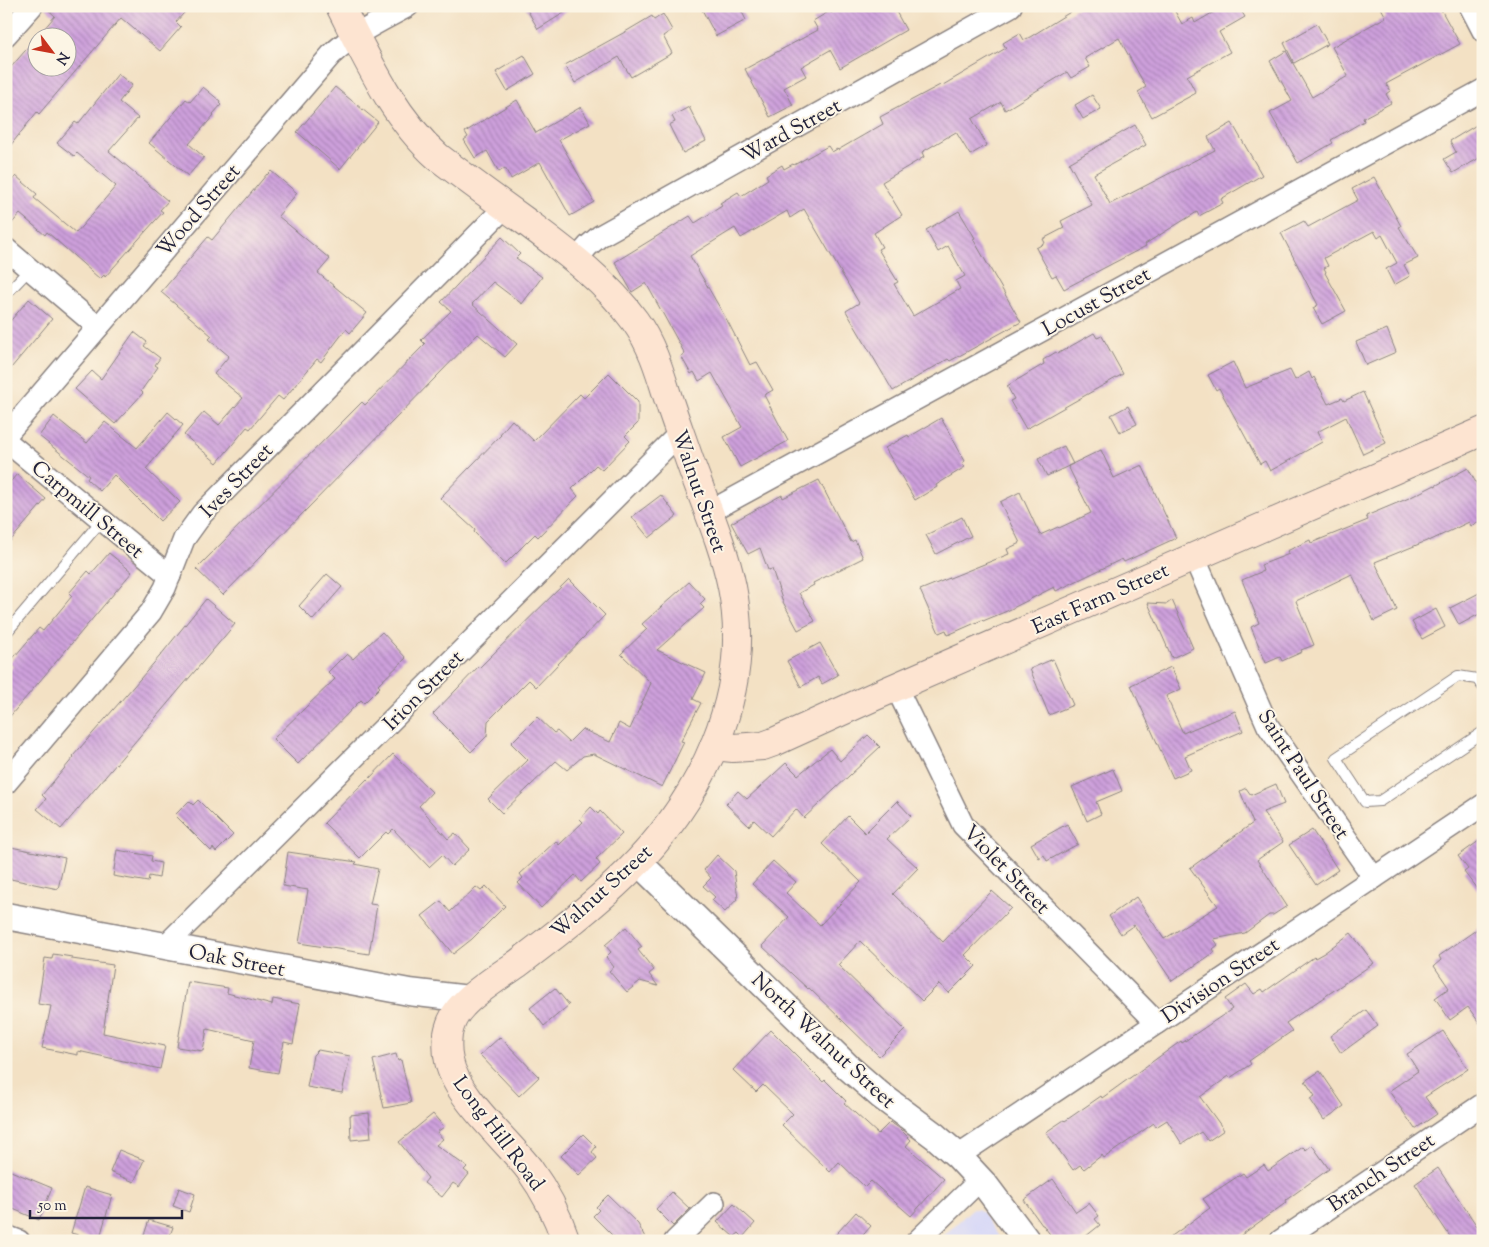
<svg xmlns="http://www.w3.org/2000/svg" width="1489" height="1247" viewBox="0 0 1489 1247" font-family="'Sorts Mill Goudy',serif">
	<defs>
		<pattern id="building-back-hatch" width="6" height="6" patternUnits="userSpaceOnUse" patternTransform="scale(1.25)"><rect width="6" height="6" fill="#cea0dc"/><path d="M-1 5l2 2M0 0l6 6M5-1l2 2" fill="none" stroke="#a782b4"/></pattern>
	</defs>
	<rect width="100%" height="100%" fill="#fcf5e5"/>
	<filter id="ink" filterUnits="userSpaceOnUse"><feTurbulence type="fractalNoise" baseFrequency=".02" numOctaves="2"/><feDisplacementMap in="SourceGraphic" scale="10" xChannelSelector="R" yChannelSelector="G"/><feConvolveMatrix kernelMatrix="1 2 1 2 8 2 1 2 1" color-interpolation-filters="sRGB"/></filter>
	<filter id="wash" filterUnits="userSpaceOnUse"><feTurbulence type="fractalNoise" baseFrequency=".0096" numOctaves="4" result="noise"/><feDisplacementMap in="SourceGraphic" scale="20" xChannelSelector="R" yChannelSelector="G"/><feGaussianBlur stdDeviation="1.12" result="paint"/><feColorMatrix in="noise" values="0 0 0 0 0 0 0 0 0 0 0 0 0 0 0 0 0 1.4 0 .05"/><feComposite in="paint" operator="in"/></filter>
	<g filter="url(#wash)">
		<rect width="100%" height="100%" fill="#f3e1c4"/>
		<path fill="#d6d7f8" d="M 972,1209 L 978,1209 L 982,1212 L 1002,1241 L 938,1241 Z"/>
		<g id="blocks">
			<g fill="url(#building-back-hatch)" fill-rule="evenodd">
				<path d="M 44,6 L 190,6 L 176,22 L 181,27 L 160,51 L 121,18 L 39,114 L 37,112 L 6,151 L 6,73 L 55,16 ZM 38,38 L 68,38 L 68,68 L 38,68 Z"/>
				<path d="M 525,6 L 575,6 L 538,29 Z"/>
				<path d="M 700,6 L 739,6 L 746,20 L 716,36 Z"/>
				<path d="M 842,6 L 893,6 L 906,30 L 840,68 L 830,50 L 801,67 L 806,76 L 784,88 L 793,105 L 770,117 L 745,69 L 818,30 L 813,21 L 830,11 L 831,13 Z"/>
				<path d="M 1080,6 L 1172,6 L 1182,24 L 1193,18 L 1195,23 L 1224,6 L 1238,6 L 1245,17 L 1219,32 L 1230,52 L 1187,76 L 1196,93 L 1152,117 L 1138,92 L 1146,87 L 1119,38 L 1085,58 L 1090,67 L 1071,78 L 1067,72 L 1005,110 L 1001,102 L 972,119 L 987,145 L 970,155 L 956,132 L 922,152 L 924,157 L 882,182 L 902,215 L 874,233 L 882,247 L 878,249 L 898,282 L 894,284 L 913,316 L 960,289 L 956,281 L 965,276 L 948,246 L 938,252 L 926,230 L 959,211 L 975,238 L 973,239 L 1021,322 L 950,361 L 948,359 L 893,391 L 846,311 L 859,303 L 804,209 L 790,218 L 787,211 L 741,238 L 735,228 L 690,256 L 728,322 L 750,365 L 757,362 L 773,390 L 764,395 L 788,441 L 740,467 L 724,437 L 742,427 L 712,373 L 699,381 L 694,372 L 691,374 L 681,356 L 685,354 L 646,283 L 632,292 L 615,262 L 690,216 L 695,223 L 722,206 L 720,203 L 738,192 L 741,196 L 768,179 L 766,175 L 782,165 L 784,169 L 793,164 L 794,165 L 828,146 L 832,152 L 837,149 L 838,150 L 883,124 L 880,117 L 942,84 L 943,85 L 1006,48 L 1003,43 L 1020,33 L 1024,40 L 1030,37 Z"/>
				<path d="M 1380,6 L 1439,6 L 1460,44 L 1386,84 L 1390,91 L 1386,94 L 1391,103 L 1363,118 L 1364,121 L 1331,140 L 1333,143 L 1298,163 L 1270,113 L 1292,101 L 1270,61 L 1286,51 L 1312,97 L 1348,76 L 1332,47 L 1386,17 Z"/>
				<path d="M 663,14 L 672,30 L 663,36 L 672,53 L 631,77 L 619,57 L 575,83 L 565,65 L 625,32 L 652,16 L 654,20 Z"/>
				<path d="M 1317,24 L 1328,44 L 1294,63 L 1284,43 Z"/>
				<path d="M 524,55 L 535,74 L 507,91 L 496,72 Z"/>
				<path d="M 118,74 L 132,85 L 119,102 L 138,118 L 109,151 L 168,201 L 160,210 L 163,212 L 105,277 L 104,275 L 100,279 L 47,232 L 45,235 L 20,214 L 6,230 L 6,187 L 16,176 L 37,194 L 34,198 L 76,233 L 116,186 L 77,153 L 74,156 L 57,143 L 75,122 L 78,124 Z"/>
				<path d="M 203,87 L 220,101 L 219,103 L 221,105 L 213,114 L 214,115 L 189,144 L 204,157 L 188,176 L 149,143 L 186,99 L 190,102 Z"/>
				<path d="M 335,87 L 378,122 L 340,169 L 297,132 Z"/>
				<path d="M 1092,95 L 1101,109 L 1083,119 L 1075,105 Z"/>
				<path d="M 517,100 L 536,133 L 581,107 L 590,123 L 559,140 L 594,202 L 570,216 L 540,162 L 511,179 L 505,168 L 499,172 L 487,151 L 475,158 L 464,140 L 468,137 L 465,132 Z"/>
				<path d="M 689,107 L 706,141 L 683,153 L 669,125 L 675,122 L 672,116 Z"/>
				<path d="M 1483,121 L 1483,156 L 1453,173 L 1444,159 L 1456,152 L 1450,141 Z"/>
				<path d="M 1232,123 L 1262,175 L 1221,199 L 1223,203 L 1199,216 L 1197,212 L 1145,244 L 1146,246 L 1064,289 L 1056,275 L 1052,277 L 1036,248 L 1045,243 L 1043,239 L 1064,228 L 1061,221 L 1092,205 L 1069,163 L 1135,125 L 1146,145 L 1094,174 L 1110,204 L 1215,150 L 1208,137 Z"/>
				<path d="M 271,171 L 297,193 L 278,216 L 330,259 L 318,273 L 367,313 L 350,333 L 346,329 L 321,362 L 317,359 L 283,400 L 278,396 L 250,429 L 247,427 L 217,463 L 184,435 L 204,412 L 219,425 L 243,398 L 214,374 L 229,356 L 209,339 L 212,336 L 161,292 L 208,237 L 212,240 L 267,174 L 267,175 Z"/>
				<path d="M 1374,177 L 1401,226 L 1399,227 L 1418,258 L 1404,265 L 1410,276 L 1394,285 L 1386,269 L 1397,263 L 1382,235 L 1378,238 L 1374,231 L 1324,258 L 1328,266 L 1324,268 L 1326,272 L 1325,273 L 1346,311 L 1322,324 L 1313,308 L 1318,305 L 1281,233 L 1304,221 L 1308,227 L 1358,200 L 1352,189 Z"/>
				<path d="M 502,237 L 520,254 L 516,258 L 542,277 L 522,304 L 493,282 L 472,304 L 517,344 L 505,357 L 478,334 L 223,595 L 196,569 L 362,402 L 365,405 L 425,344 L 421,340 L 451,311 L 441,302 Z"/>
				<path d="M 29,299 L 52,319 L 6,374 L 6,326 Z"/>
				<path d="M 1387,329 L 1396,352 L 1366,365 L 1356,342 Z"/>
				<path d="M 134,332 L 147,342 L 144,346 L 160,358 L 155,365 L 158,367 L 141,391 L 143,393 L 115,424 L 75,389 L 92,371 L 101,379 Z"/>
				<path d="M 1094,333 L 1097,338 L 1102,336 L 1123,374 L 1026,429 L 1010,401 L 1014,399 L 1007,386 L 1044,364 L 1043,360 L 1056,352 L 1057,354 Z"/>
				<path d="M 1233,362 L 1245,388 L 1290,370 L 1295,380 L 1309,372 L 1312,379 L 1314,377 L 1328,404 L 1342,398 L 1344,401 L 1363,392 L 1386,443 L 1363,454 L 1346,417 L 1317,432 L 1322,442 L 1270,471 L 1265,461 L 1260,464 L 1219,388 L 1216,390 L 1208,375 Z"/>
				<path d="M 609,373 L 638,402 L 638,423 L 625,436 L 630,441 L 602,470 L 596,465 L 572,489 L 578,496 L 538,537 L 535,534 L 505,564 L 474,532 L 475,530 L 440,498 L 501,435 L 500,434 L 512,420 L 534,441 L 580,394 L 584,398 Z"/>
				<path d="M 1128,406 L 1137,424 L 1120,432 L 1111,415 Z"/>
				<path d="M 168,412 L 183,425 L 146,469 L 180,502 L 160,521 L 114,475 L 100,491 L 87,479 L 89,476 L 39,436 L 54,416 L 87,443 L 105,422 L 137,448 Z"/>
				<path d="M 941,418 L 965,461 L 962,463 L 965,467 L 936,485 L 937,487 L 915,500 L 885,448 L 908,435 L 909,437 Z"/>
				<path d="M 1064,446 L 1073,464 L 1047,476 L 1038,459 Z"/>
				<path d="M 1101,450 L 1114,478 L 1142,465 L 1176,538 L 1124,562 L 1122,559 L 1056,591 L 1054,587 L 1007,611 L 983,621 L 982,620 L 948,635 L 946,630 L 939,633 L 920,590 L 1009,554 L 1007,549 L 1020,543 L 1000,502 L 1020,492 L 1040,535 L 1058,527 L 1059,528 L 1091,513 L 1068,466 Z"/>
				<path d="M 1468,468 L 1483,496 L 1483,519 L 1471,526 L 1469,522 L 1429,541 L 1429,540 L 1375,562 L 1397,610 L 1374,621 L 1352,574 L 1296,601 L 1314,645 L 1301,650 L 1302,652 L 1282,661 L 1280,657 L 1266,663 L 1251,627 L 1259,623 L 1242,580 L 1263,571 L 1261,565 L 1289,554 L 1287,551 L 1310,540 L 1311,543 L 1368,520 L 1366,516 L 1409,498 L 1435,485 L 1435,486 Z"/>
				<path d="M 17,474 L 46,499 L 6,546 L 6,487 Z"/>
				<path d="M 819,480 L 851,542 L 855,540 L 863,558 L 813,583 L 814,585 L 799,593 L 815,621 L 798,630 L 783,602 L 772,569 L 768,570 L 760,548 L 748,554 L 731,523 L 782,495 L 783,498 Z"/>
				<path d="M 661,495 L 677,516 L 649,538 L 632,517 Z"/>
				<path d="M 962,517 L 971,536 L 936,554 L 926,535 Z"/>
				<path d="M 109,553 L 132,572 L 6,721 L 6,675 L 13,666 L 9,663 L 39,628 L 43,631 L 72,596 L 69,593 L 88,571 L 91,574 Z"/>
				<path d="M 327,574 L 342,587 L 313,620 L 299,606 Z"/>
				<path d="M 569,579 L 605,615 L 536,687 L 529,680 L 488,721 L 487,736 L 471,752 L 433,714 L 479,666 L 480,667 Z"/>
				<path d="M 689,582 L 705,599 L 700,604 L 704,608 L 657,650 L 706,673 L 693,699 L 701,703 L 681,741 L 684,742 L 662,787 L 594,754 L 583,756 L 567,770 L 556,761 L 502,813 L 488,799 L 528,760 L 511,743 L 537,717 L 554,733 L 557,731 L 569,742 L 582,729 L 610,742 L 619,723 L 630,729 L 651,683 L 621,654 L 647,629 L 642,624 Z"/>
				<path d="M 1483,591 L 1483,612 L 1459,625 L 1450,608 Z"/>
				<path d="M 206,599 L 235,624 L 61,829 L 37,809 L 46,799 L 42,795 L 74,757 L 73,756 L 160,656 Z"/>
				<path d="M 1172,600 L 1193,648 L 1172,658 L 1148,603 L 1167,604 Z"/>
				<path d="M 1436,609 L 1445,627 L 1422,639 L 1412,622 Z"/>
				<path d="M 382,632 L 406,658 L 378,685 L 380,687 L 364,703 L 361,700 L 298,764 L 273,739 L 335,679 L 328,672 L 341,659 L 341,660 L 347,654 L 353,659 Z"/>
				<path d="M 820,643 L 838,675 L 822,684 L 818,677 L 801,687 L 787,661 Z"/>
				<path d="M 1053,659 L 1073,705 L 1049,715 L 1030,669 Z"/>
				<path d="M 1171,667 L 1181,689 L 1166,696 L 1183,733 L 1235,711 L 1243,731 L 1185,756 L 1191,770 L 1173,778 L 1131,685 Z"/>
				<path d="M 868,735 L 880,747 L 804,818 L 796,809 L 771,836 L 754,820 L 749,826 L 726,804 L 738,791 L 747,799 L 786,763 L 798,775 L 830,749 L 840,761 Z"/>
				<path d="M 393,754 L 432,792 L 419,806 L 448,839 L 455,833 L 470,849 L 452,866 L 442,855 L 429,867 L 393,829 L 388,834 L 386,832 L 360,858 L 324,823 L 367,779 L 368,780 Z"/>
				<path d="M 1113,769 L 1122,791 L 1096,802 L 1101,814 L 1087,821 L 1072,787 Z"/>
				<path d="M 1276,784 L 1284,804 L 1263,812 L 1283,842 L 1257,860 L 1287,906 L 1273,915 L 1269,915 L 1245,933 L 1214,939 L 1218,945 L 1213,949 L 1215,952 L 1172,981 L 1134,925 L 1121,934 L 1109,916 L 1136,897 L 1164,939 L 1218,906 L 1190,868 L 1253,823 L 1240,791 L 1246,788 L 1251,795 Z"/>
				<path d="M 198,800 L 233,835 L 216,852 L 213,848 L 211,851 L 175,815 L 189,801 L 193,805 Z"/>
				<path d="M 897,801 L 911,816 L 887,839 L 918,868 L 893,894 L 943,942 L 992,891 L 1011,908 L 965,955 L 976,966 L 949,993 L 939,984 L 922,1001 L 860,941 L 838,965 L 905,1030 L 879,1056 L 809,988 L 808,989 L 762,946 L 789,917 L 752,884 L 773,861 L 796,882 L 786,893 L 820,925 L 861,882 L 822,844 L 848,816 L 865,833 Z"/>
				<path d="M 591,807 L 598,814 L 600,811 L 622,834 L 596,859 L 600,864 L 581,882 L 575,875 L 541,908 L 518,883 L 523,878 L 520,874 L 556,841 L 559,845 L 583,822 L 580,819 Z"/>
				<path d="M 1067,824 L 1078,844 L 1047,861 L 1044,855 L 1039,858 L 1031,844 Z"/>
				<path d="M 1312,830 L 1338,870 L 1316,885 L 1289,845 Z"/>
				<path d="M 1483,838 L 1483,897 L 1464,872 L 1468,869 L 1458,856 Z"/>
				<path d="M 6,846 L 65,858 L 58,889 L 6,878 Z"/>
				<path d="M 117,850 L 152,856 L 151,861 L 161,863 L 159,878 L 149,876 L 148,882 L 113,876 Z"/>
				<path d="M 288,852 L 357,862 L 355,864 L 378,869 L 370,904 L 377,905 L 369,954 L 299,943 L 308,890 L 283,886 Z"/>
				<path d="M 717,855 L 734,871 L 738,898 L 725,912 L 712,900 L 715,897 L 703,886 L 711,878 L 704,870 Z"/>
				<path d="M 486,886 L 505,906 L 472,939 L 453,954 L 422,916 L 441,901 L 450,912 L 476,887 L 481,891 Z"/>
				<path d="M 1483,925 L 1483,1028 L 1468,1007 L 1450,1020 L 1435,998 L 1449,988 L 1434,966 L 1441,960 L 1439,956 Z"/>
				<path d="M 626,927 L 642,947 L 638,950 L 654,970 L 649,974 L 658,986 L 640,981 L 627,992 L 609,971 L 614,967 L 606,957 L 611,952 L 605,945 Z"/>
				<path d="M 1351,933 L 1374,963 L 1286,1023 L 1292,1031 L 1249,1061 L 1251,1064 L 1230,1078 L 1229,1076 L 1200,1097 L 1224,1130 L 1208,1141 L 1201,1132 L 1182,1144 L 1167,1120 L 1156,1127 L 1154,1123 L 1104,1158 L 1102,1155 L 1084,1169 L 1080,1165 L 1073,1170 L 1046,1132 L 1064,1120 L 1065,1121 L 1101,1096 L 1102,1098 L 1181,1041 L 1182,1043 L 1232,1009 L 1225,999 L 1246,984 L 1254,994 L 1262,989 L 1264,992 L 1314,957 L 1315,958 L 1324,953 Z"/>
				<path d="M 53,954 L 72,957 L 72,959 L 113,965 L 103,1033 L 165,1046 L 160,1069 L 78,1051 L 78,1055 L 42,1048 L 51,1006 L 38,1004 L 45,958 L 52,959 Z"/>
				<path d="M 188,982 L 228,988 L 227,993 L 272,1005 L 273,999 L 300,1004 L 293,1044 L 284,1042 L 278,1073 L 249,1068 L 254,1040 L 207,1029 L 203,1051 L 177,1047 Z"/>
				<path d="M 555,988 L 569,1005 L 544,1026 L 530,1008 Z"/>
				<path d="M 1366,1010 L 1378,1026 L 1341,1053 L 1330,1036 Z"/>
				<path d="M 771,1030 L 823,1082 L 825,1080 L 846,1101 L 844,1103 L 878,1134 L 890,1122 L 899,1128 L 911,1140 L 906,1146 L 944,1179 L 911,1216 L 871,1181 L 865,1187 L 839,1162 L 830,1172 L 782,1125 L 793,1114 L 763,1085 L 756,1092 L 733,1070 Z"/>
				<path d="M 1443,1031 L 1468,1069 L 1425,1097 L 1437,1114 L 1415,1129 L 1389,1091 L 1418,1071 L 1407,1054 Z"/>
				<path d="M 500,1037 L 539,1077 L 519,1096 L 480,1055 Z"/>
				<path d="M 318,1050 L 350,1056 L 342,1093 L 307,1087 L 313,1055 Z"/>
				<path d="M 396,1054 L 398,1061 L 401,1060 L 411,1103 L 384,1108 L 373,1060 Z"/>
				<path d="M 1320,1071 L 1344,1106 L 1324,1120 L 1310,1099 L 1315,1096 L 1305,1081 Z"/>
				<path d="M 369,1113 L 371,1138 L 351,1140 L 350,1115 Z"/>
				<path d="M 433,1114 L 444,1127 L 437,1132 L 443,1139 L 436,1145 L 467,1167 L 464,1170 L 469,1174 L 459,1187 L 453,1183 L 442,1197 L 424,1183 L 428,1178 L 399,1142 Z"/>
				<path d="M 583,1134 L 596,1147 L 592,1152 L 597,1158 L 579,1175 L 561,1156 Z"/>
				<path d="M 1312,1145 L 1329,1169 L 1286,1200 L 1287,1202 L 1233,1241 L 1165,1241 L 1210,1208 L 1203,1199 L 1243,1173 L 1246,1177 L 1264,1165 L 1268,1171 L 1303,1147 L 1306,1150 Z"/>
				<path d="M 119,1150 L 144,1160 L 134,1182 L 110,1172 Z"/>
				<path d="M 1438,1168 L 1483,1235 L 1483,1241 L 1453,1241 L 1415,1184 Z"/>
				<path d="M 6,1169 L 52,1188 L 39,1220 L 6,1206 Z"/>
				<path d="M 1053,1179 L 1076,1212 L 1089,1203 L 1099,1216 L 1095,1219 L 1100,1225 L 1080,1241 L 1055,1241 L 1043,1225 L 1042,1225 L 1024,1200 Z"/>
				<path d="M 85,1187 L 112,1195 L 99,1241 L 71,1233 Z"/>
				<path d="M 179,1188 L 195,1194 L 189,1212 L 173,1206 Z"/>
				<path d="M 672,1192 L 690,1209 L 673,1226 L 656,1209 Z"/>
				<path d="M 608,1195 L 638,1224 L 647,1241 L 618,1241 L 593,1216 L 599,1210 L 596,1207 Z"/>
				<path d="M 734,1204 L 755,1223 L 743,1237 L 739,1233 L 734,1237 L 717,1222 Z"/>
				<path d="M 856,1212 L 871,1226 L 858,1241 L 830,1241 Z"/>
				<path d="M 149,1220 L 173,1227 L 168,1241 L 142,1241 Z"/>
			</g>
		</g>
	</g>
	<g filter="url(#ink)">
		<use href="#blocks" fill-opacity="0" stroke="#8a8280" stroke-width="1"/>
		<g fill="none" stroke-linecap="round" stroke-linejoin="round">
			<g stroke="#8a8280" stroke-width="12">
				<g id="service">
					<path d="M 6,294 L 30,269"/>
					<path d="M 6,633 L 102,520"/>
					<path d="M 1483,687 L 1477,679 L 1458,676 L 1336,758 L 1365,802 L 1380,801 L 1483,732"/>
				</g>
			</g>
			<g stroke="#8a8280" stroke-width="24">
				<g id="minor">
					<path d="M 1470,6 L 1483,31"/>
					<path d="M 6,35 L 32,6"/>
					<path d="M 6,249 L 98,327"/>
					<path d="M 576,260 L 588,246 L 600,236 L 1011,6"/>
					<path d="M 6,435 L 331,55 C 354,33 381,21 408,6"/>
					<path d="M 6,441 L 170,576"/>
					<path d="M 709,512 L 1483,90"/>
					<path d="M 1194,557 L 1268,726 L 1374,878"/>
					<path d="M 896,687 L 963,825 L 1157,1023"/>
					<path d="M 6,783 L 151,612 L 165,588 L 184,539 L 202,514 L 505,207"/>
					<path d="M 165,946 L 680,433"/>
					<path d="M 958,1156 L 1483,805"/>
					<path d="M 6,1236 L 19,1241"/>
					<path d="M 675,1241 L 714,1203"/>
					<path d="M 917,1241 L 981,1179"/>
					<path d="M 1280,1241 L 1483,1104"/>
				</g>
			</g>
			<g stroke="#8a8280" stroke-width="29">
				<g id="tertiary">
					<path d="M 638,862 L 849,1068 L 880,1095 L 935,1136 L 958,1156 L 985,1185 L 1027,1241"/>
					<path d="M 6,916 L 409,992 L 469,999"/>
				</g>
			</g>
			<g stroke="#8a8280" stroke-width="30">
				<g id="secondary">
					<path d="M 340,6 C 367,59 393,117 438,157 C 467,179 496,200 525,221 C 565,251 606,281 635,321 C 651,343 659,369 667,395 C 674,417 682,438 689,459 C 704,502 723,543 732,587 C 754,694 701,800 626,874 C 592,907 555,935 517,964 C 500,976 477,990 463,1005 C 455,1013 450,1023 448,1034 C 447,1043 447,1053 449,1061 C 456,1097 506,1139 529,1169 C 545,1191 557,1214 566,1241"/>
					<path d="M 714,746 L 733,748 L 763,746 L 774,742 L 873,697 L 1483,431"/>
				</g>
			</g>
			<use href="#service" stroke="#fff" stroke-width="10"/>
			<use href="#minor" stroke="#fff" stroke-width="21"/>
			<use href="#tertiary" stroke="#fff" stroke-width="26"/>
			<use href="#secondary" stroke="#fde4d1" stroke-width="28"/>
		</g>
	</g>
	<g text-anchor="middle" stroke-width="4" stroke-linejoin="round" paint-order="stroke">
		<g font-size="21" fill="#22223b" stroke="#fcf5e5">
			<text transform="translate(791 130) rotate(-29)" y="7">Ward Street</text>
			<text transform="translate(198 210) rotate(-49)" y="7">Wood Street</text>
			<text transform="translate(1096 301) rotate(-29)" y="7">Locust Street</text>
			<text transform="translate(236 480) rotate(-46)" y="7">Ives Street</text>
			<text transform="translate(700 491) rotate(71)" y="7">Walnut Street</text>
			<text transform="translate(88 509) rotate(40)" y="7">Carpmill Street</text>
			<text transform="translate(1100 598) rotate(-24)" y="7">East Farm Street</text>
			<text transform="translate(423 690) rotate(-45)" y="7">Irion Street</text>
			<text transform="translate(1304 774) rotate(57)" y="7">Saint Paul Street</text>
			<text transform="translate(1007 869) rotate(46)" y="7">Violet Street</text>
			<text transform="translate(601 891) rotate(-42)" y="7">Walnut Street</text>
			<text transform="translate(237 960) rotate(11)" y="7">Oak Street</text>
			<text transform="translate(1220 980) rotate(-34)" y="7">Division Street</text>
			<text transform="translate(824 1040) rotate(43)" y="7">North Walnut Street</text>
			<text transform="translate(499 1133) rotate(53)" y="7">Long Hill Road</text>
			<text transform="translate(1381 1172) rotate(-34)" y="7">Branch Street</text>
		</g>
	</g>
	<rect width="1489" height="1247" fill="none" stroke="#fcf5e5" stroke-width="25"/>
	<g transform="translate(52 52) rotate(122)"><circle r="24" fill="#fcf5e5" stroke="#a5a1a1"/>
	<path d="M0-4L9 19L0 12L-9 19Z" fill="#c8321e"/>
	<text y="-8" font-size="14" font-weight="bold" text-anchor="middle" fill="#22223b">N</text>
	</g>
	<path d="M30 1210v8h152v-8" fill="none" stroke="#22223b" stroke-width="2.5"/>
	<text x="38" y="1210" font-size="15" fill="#22223b" stroke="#fcf5e5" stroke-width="4" paint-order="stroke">50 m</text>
</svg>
